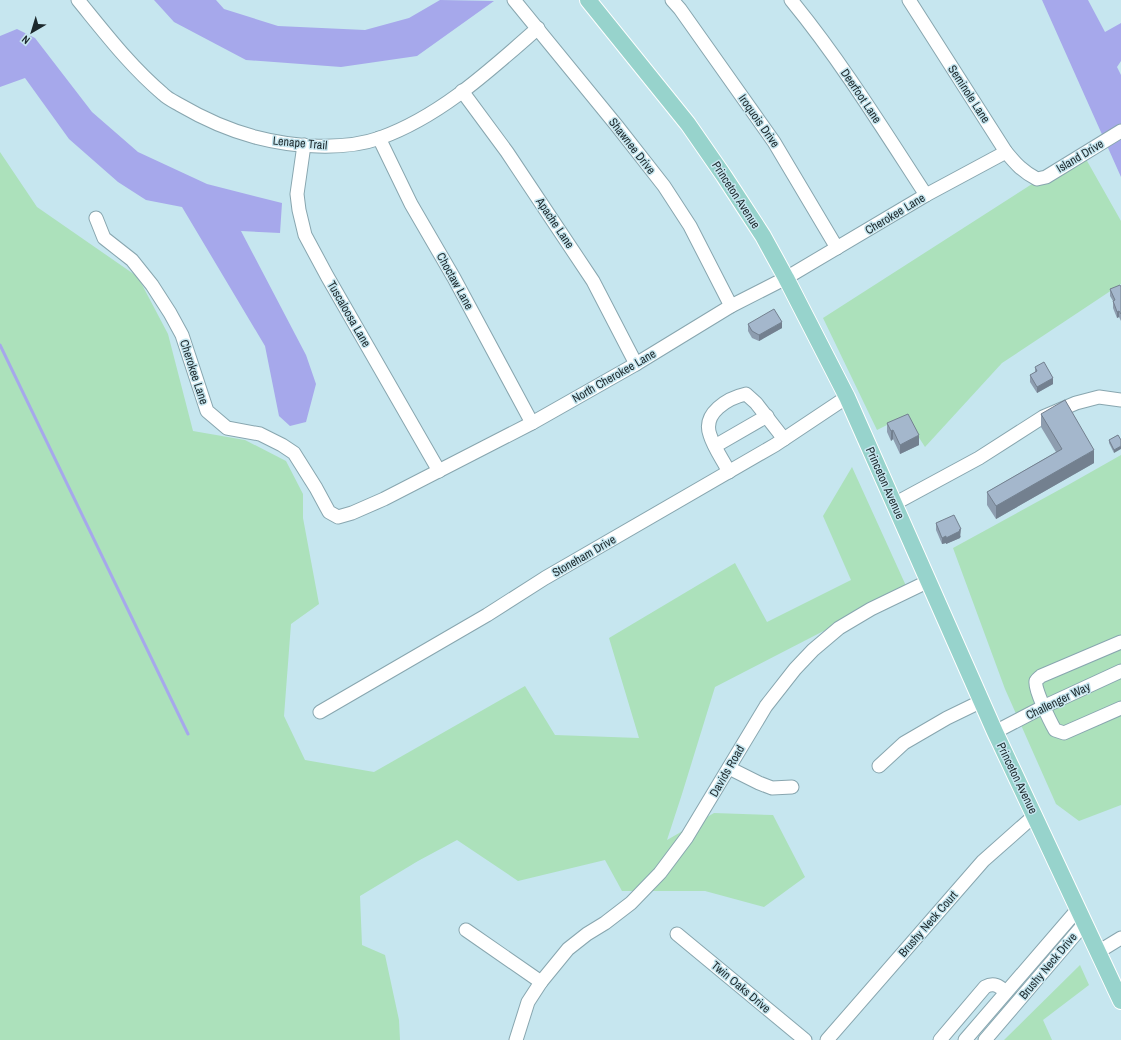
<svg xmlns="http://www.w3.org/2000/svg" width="1121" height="1040" viewBox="0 0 1121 1040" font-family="'Archivo Narrow',sans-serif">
	<rect width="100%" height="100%" fill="#c6e6ef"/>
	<g fill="#ace1bb">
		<path d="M 0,152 L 37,207 L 138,277 L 168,334 L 193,431 L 245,440 L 286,461 L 303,494 L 303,518 L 319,604 L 291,624 L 284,716 L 305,760 L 374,772 L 525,686 L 555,735 L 639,738 L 609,638 L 735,563 L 767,622 L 851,580 L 823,516 L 852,467 L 907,588 L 715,687 L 682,794 L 667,840 L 714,813 L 773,815 L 805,877 L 764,907 L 705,891 L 622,891 L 605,860 L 518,881 L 457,840 L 418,861 L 360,896 L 362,945 L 385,955 L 399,1020 L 400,1040 L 0,1040 Z"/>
		<path d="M 1082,152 L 1121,221 L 1121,284 L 1002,363 L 925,447 L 905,416 L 877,430 L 823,318 Z"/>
		<path d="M 1121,455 L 1121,805 L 1079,821 L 1056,804 L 1005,689 L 953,548 L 1068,485 Z"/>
		<path d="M 1080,965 L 1089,985 L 1043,1020 L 1052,1040 L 1004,1040 Z"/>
	</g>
	<g fill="#a6a8eb">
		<path d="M 154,0 L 216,0 L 224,9 L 278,26 L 365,30 L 409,18 L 440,0 L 494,1 L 417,56 L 341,67 L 246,60 L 174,22 Z"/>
		<path d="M 1042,0 L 1088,0 L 1105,32 L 1121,23 L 1121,61 L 1117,67 L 1121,75 L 1121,177 Z"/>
		<path d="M 17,29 L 35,38 L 92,112 L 138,152 L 207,184 L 282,203 L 280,233 L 241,231 L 306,355 L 316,384 L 306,422 L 290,426 L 279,416 L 265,346 L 182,207 L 146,200 L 118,182 L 69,139 L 25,78 L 0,87 L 0,36 Z"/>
	</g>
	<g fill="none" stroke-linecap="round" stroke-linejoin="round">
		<path stroke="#a6a8eb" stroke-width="3" d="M 0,345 L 188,734"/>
		<g stroke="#88a6af" stroke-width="15">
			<g id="minor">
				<path d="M 78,0 C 105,33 130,66 163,94 C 168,99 175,102 180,105 C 204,119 229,130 255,137 C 293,147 343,151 380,138 C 441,116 490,70 538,28"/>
				<path d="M 514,0 L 617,126 L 664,186 L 690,226 L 731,306"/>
				<path d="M 672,0 L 680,9 L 774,142 L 837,248"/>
				<path d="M 791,0 C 841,61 883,129 926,195"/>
				<path d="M 909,0 L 1006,152 C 1016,164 1023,172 1037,179 L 1046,177 L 1121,131"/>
				<path d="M 462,91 L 507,152 L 593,281 L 636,364"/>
				<path d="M 379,138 L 411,204 L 454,278 L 532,423"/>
				<path d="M 304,145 L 297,194 L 299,210 L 305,235 L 327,276 L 439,471"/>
				<path d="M 96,218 L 104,238 L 132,260 L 152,285 L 170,313 L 182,335 L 207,411 L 227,428 L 260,434 L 282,445 L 294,453 L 316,488 L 329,512 L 338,517 L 352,513 L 384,499 L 532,423 L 636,364 L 731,306 L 786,278 L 926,195 L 1006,152"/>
				<path d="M 715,446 L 767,416"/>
				<path d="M 729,472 C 723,460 714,448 710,435 C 702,413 728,398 746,394 L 756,403 L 784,439"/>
				<path d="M 894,504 L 979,458 L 1043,417 L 1076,403 L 1099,397 L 1121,400"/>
				<path d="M 1121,642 L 1041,676 C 1040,677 1036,680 1036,681 C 1033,687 1051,723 1055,730 L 1064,733 L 1121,708"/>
				<path d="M 320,712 L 487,615 L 545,578 L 775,445 L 847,397"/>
				<path d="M 995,732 L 1043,707 L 1121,671"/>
				<path d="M 879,766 L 904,743 L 947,718 L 982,701"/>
				<path d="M 729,768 L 759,783 L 772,788 L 792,787"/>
				<path d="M 466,930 L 541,982"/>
				<path d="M 677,934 L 805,1040"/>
				<path d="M 1098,952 L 1121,938"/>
				<path d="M 516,1040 L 528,1002 L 541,982 L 568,949 L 587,934 L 605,923 L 631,903 L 660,873 L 687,837 L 766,706 L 795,669 L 813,650 L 839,628 L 871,609 L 929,581"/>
				<path d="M 827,1040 L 983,861 L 1035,815"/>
				<path d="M 940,1040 L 985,987 C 994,982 999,986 1006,992"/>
				<path d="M 965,1040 L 1078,909"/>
				<path d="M 985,1040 L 1085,923"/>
			</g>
		</g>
		<g stroke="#fff" stroke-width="18">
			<path id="major" d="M 588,0 L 688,124 L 724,176 L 763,236 L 786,278 L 847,397 L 995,732 L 1121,1001"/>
		</g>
		<use href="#minor" stroke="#fff" stroke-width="13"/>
		<use href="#major" stroke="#97d3cc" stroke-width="16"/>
	</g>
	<g fill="#8d9daf">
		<path d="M 1121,287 L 1121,321 L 1119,317 L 1117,318 L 1113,308 L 1113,301 L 1110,296 L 1110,289 Z"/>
		<path d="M 748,324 L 782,328 L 759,341 L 752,338 L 748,331 Z"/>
		<path d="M 1035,367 L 1053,384 L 1037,393 L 1030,382 L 1030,375 L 1035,373 Z"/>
		<path d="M 1041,414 L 1094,463 L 996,519 L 987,505 L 987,492 L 1056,452 L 1041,427 Z"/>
		<path d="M 887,423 L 919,445 L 900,454 L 893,439 L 891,441 L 887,432 Z"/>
		<path d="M 1118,435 L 1114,453 L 1109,443 L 1109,440 Z"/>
		<path d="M 936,523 L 961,536 L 960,538 L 946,544 L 946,543 L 942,544 L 936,530 Z"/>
	</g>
	<g fill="#73808f">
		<path d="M 1119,311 L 1119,317 L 1117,318 L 1117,312 Z"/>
		<path d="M 782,322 L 782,328 L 759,341 L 759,335 Z"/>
		<path d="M 1053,378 L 1053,384 L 1037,393 L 1037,387 Z"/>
		<path d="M 893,430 L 893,439 L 891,441 L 891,431 Z"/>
		<path d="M 919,435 L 919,445 L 900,454 L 900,445 Z"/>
		<path d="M 1121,446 L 1121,449 L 1114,453 L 1114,450 Z"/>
		<path d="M 1094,450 L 1094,463 L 996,519 L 996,506 Z"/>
		<path d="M 961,529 L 960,538 L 946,544 L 946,538 Z"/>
		<path d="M 946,536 L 946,543 L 942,544 L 942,538 Z"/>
	</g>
	<g fill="#a4b7cc" stroke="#73808f">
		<path d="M 1120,285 L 1121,287 L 1121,314 L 1119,311 L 1117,312 L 1116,309 L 1113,301 L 1115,300 L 1110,289 Z"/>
		<path d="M 774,309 L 782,322 L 759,335 L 752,331 L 748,324 Z"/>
		<path d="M 1044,362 L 1053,378 L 1037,387 L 1030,375 L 1037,371 L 1035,367 Z"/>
		<path d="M 1065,400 L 1094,450 L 996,506 L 987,492 L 1062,449 L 1041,414 Z"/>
		<path d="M 908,414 L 919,435 L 900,445 L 893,430 L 891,431 L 887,423 Z"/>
		<path d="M 1118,435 L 1121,440 L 1121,446 L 1114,450 L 1109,440 Z"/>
		<path d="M 954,515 L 961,529 L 959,530 L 960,531 L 946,538 L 946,536 L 942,538 L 936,523 Z"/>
	</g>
	<g text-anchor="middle" stroke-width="3" stroke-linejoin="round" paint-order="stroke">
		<g font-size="12" fill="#1c282c" stroke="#c6e6ef">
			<text transform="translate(969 94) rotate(57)" y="4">Seminole Lane</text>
			<text transform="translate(861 96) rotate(56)" y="4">Deerfoot Lane</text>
			<text transform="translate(759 121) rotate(55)" y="4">Iroquois Drive</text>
			<text transform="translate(300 143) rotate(5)" y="4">Lenape Trail</text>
			<text transform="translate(632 146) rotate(52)" y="4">Shawnee Drive</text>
			<text transform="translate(1080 156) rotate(-31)" y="4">Island Drive</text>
			<text transform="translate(736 195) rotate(57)" y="4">Princeton Avenue</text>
			<text transform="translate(895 214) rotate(-31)" y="4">Cherokee Lane</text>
			<text transform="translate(555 223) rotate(56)" y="4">Apache Lane</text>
			<text transform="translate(455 281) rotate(61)" y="4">Choctaw Lane</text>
			<text transform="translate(349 314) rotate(60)" y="4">Tuscaloosa Lane</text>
			<text transform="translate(194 372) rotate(72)" y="4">Cherokee Lane</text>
			<text transform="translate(614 376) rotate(-30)" y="4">North Cherokee Lane</text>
			<text transform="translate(885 483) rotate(66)" y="4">Princeton Avenue</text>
			<text transform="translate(584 556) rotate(-30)" y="4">Stoneham Drive</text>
			<text transform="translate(1058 701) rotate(-26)" y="4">Challenger Way</text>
			<text transform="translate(727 771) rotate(-60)" y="4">Davids Road</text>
			<text transform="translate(1017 778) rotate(64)" y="4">Princeton Avenue</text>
			<text transform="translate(928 924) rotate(-49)" y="4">Brushy Neck Court</text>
			<text transform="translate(1048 966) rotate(-50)" y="4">Brushy Neck Drive</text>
			<text transform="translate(741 987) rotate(40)" y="4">Twin Oaks Drive</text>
		</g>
	</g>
	<g transform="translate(32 32) rotate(218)" stroke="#c6e6ef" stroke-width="3" paint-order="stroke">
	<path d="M0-3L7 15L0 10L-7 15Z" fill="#1c282c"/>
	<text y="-6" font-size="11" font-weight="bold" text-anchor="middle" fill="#1c282c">N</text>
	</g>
</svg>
